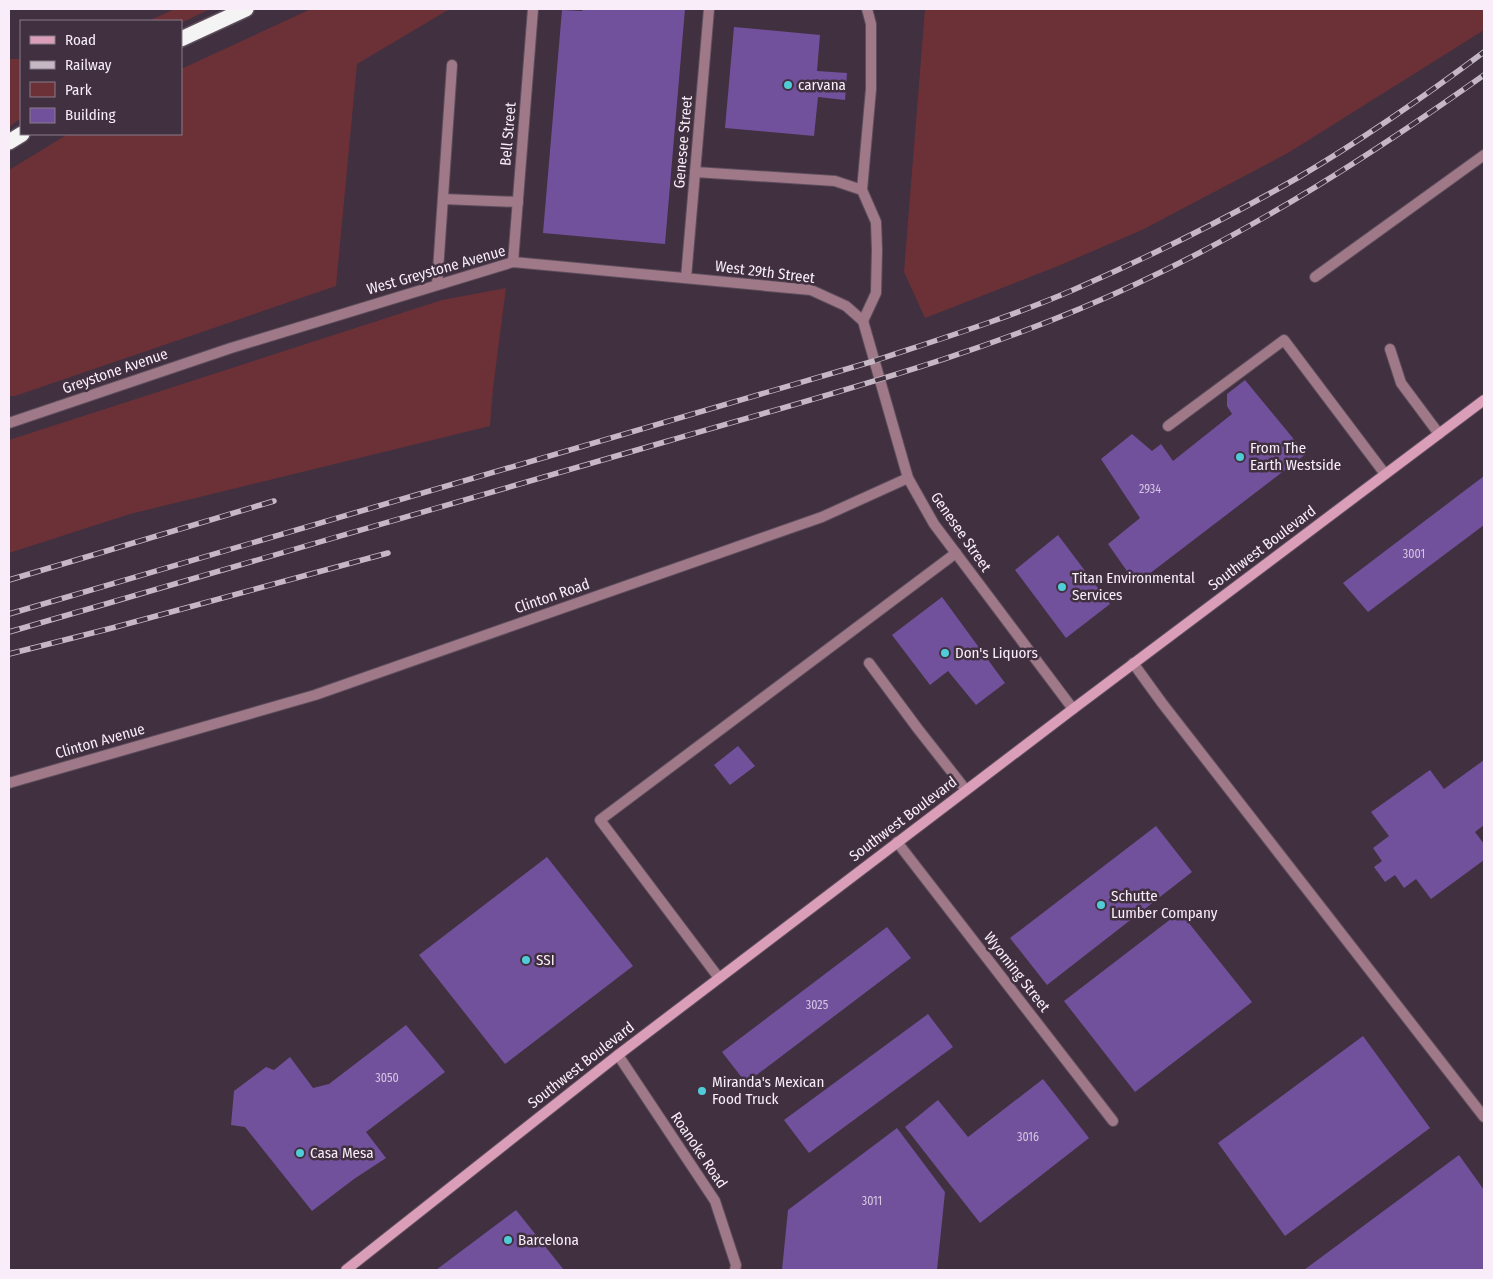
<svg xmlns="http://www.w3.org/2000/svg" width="1493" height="1279" viewBox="0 0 1493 1279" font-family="'Fira Sans Condensed',sans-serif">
	<rect width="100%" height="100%" fill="#413040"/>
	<g fill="#6b3137">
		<path d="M 175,9 L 210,9 L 181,23 L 181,21 L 148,21 Z"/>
		<path d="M 311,9 L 453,9 L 448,10 L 357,64 L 336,286 L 15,396 L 9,396 L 9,170 L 68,134 L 181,134 L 181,69 Z"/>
		<path d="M 925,9 L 1484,9 L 1484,30 L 1288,153 L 1142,230 L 1058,266 L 925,318 L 904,272 Z"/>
		<path d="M 9,59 L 21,59 L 21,118 L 9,127 Z"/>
		<path d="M 506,288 L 493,388 L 490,426 L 130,514 L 9,553 L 9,440 L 442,300 Z"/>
	</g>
	<g fill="#71519b">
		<path d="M 583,9 L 685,9 L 665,244 L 543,233 L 562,10 L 582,11 Z"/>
		<path d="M 734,27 L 820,35 L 817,71 L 847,73 L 845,100 L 818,97 L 814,136 L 725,128 Z"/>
		<path d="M 1245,380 L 1306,454 L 1136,584 L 1108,544 L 1140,518 L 1101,459 L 1132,434 L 1152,451 L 1161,444 L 1173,461 L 1232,414 L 1227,406 L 1227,394 Z"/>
		<path d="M 1484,476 L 1484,525 L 1368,612 L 1343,583 Z"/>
		<path d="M 1058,535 L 1110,604 L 1066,638 L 1015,570 Z"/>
		<path d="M 942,597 L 1005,683 L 976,705 L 948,671 L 930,685 L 892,635 Z"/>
		<path d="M 738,746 L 755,766 L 730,785 L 714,765 Z"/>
		<path d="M 1484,760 L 1484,825 L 1475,832 L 1484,844 L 1484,860 L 1431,899 L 1416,879 L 1404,888 L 1395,875 L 1385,882 L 1374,867 L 1382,861 L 1373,848 L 1389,836 L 1371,812 L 1430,770 L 1444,789 Z"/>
		<path d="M 1156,826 L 1192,872 L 1047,985 L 1010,938 Z"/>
		<path d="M 547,857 L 633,966 L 505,1064 L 419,955 Z"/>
		<path d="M 1180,912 L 1252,1002 L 1135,1092 L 1064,1001 Z"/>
		<path d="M 887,927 L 911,958 L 746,1083 L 722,1052 Z"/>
		<path d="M 928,1014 L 953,1047 L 809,1153 L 784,1120 Z"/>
		<path d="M 406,1025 L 445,1072 L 366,1132 L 386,1158 L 354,1179 L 312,1211 L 245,1127 L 231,1125 L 234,1091 L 266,1067 L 274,1070 L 290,1057 L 313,1088 L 329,1084 Z"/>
		<path d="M 1363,1036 L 1430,1128 L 1285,1236 L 1218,1143 Z"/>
		<path d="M 1043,1079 L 1089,1138 L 980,1223 L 905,1127 L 938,1100 L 968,1137 Z"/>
		<path d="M 897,1128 L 945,1192 L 937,1270 L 782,1270 L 788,1210 Z"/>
		<path d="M 1459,1155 L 1484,1190 L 1484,1270 L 1304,1270 Z"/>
		<path d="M 516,1210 L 564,1270 L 436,1270 Z"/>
	</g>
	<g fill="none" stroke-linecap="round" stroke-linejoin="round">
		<g stroke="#5e4e5d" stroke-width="12">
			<g id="service">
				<path d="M 695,172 L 835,181 L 862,190 L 876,222 L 877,250 L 876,293 L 863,321"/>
				<path d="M 862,190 L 871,89 L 871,24 L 867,9"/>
				<path d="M 443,199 L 518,202"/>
				<path d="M 1315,277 L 1484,155"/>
				<path d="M 437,285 L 452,65"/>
				<path d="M 1390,349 L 1401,383 L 1439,434"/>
				<path d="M 1168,426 L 1284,340 L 1385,474"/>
				<path d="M 869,663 L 918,729 L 966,790"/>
				<path d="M 1133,663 L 1162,703 L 1484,1117"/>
				<path d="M 719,978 L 600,820 L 956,553"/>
			</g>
		</g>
		<g stroke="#5e4e5d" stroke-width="12">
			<g id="minor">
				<path d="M 513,262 L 533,9"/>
				<path d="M 686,278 L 709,9"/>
				<path d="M 9,423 L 231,348 L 513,262 L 811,290 L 846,306 L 863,321 L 908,478 L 934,524 L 1073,709"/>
				<path d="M 9,783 L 315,695 L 822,517 L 908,478"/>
				<path d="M 897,842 L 1113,1121"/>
				<path d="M 618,1055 L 715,1201 L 736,1265 L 735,1270"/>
			</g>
		</g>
		<g stroke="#5e4e5d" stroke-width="12">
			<path id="secondary" d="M 346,1270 L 618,1055 L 1073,709 L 1484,400"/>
		</g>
		<g stroke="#5e4e5d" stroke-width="18">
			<g id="motorway">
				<path d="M 181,39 L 246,9"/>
				<path d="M 9,142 L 22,134"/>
			</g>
		</g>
		<use href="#service" stroke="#a07989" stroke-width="10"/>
		<use href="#minor" stroke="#a07989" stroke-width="10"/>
		<use href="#secondary" stroke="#db9eb8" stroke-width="10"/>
		<use href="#motorway" stroke="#f4f4f4" stroke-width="15"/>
		<g stroke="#c5b8c4" stroke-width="5.5">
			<g id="rail">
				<path d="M 9,580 L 274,501"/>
				<path d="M 9,614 L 874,361 C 940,339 1008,318 1073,290 C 1151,256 1226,219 1299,177 C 1363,139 1425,96 1484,52"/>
				<path d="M 9,632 C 228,568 448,505 668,441 C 825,395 987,354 1136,284 C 1259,227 1374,153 1484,75"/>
				<path d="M 9,654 L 112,628 L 388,553"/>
			</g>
		</g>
		<use href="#rail" stroke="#413040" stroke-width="4" stroke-dasharray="11" stroke-linecap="butt"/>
	</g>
	<g fill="#52cbd8" stroke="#413040" stroke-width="2">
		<circle cx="788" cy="85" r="5"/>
		<circle cx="1240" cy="457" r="5"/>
		<circle cx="1062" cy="587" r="5"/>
		<circle cx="945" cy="653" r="5"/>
		<circle cx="1101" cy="905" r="5"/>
		<circle cx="526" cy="960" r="5"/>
		<circle cx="702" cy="1091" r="5"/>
		<circle cx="300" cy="1153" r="5"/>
		<circle cx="508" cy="1240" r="5"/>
	</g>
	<g text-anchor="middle" stroke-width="5" stroke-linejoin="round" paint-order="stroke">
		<g font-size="12" fill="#d6c6e1">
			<text x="1150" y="493">2934</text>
			<text x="1414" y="558">3001</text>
			<text x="817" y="1009">3025</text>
			<text x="387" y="1082">3050</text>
			<text x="1028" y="1141">3016</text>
			<text x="872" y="1205">3011</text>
		</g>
		<g font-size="15" fill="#f8edf8" stroke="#413040" text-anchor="start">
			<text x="798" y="90">carvana</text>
			<text x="1250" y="453">From The<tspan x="1250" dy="17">Earth Westside</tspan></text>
			<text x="1072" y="583">Titan Environmental<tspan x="1072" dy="17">Services</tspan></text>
			<text x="955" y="658">Don's Liquors</text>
			<text x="1111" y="901">Schutte<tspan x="1111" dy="17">Lumber Company</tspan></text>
			<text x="536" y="965">SSI</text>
			<text x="712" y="1087">Miranda's Mexican<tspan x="712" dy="17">Food Truck</tspan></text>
			<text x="310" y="1158">Casa Mesa</text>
			<text x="518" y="1245">Barcelona</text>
		</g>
		<g font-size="15" fill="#f8edf8" stroke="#413040">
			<text transform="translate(508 134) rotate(-85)" y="5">Bell Street</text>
			<text transform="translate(683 142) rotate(-85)" y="5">Genesee Street</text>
			<text transform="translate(436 270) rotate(-16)" y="5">West Greystone Avenue</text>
			<text transform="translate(765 272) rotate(7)" y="5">West 29th Street</text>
			<text transform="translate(115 371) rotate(-19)" y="5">Greystone Avenue</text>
			<text transform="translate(961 532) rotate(55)" y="5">Genesee Street</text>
			<text transform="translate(1262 548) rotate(-37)" y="5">Southwest Boulevard</text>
			<text transform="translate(552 596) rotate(-19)" y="5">Clinton Road</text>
			<text transform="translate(100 741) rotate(-16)" y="5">Clinton Avenue</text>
			<text transform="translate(903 819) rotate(-37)" y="5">Southwest Boulevard</text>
			<text transform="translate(1017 972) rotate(52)" y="5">Wyoming Street</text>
			<text transform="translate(581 1065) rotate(-38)" y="5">Southwest Boulevard</text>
			<text transform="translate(699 1150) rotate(56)" y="5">Roanoke Road</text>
		</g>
	</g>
	<rect width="1493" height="1279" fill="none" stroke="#f8edf8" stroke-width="20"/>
	<rect x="20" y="20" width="162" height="115" fill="#413040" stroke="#8a7c8a"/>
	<rect x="30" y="36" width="25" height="8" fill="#db9eb8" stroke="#8a7c8a"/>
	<text x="65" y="45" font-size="15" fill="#f8edf8">Road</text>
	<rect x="30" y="61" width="25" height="8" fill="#c5b8c4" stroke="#8a7c8a"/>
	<text x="65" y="70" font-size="15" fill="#f8edf8">Railway</text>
	<rect x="30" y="82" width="25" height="15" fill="#6b3137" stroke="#8a7c8a"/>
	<text x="65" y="95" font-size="15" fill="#f8edf8">Park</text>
	<rect x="30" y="108" width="25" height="15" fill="#71519b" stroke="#8a7c8a"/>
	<text x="65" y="120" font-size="15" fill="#f8edf8">Building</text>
</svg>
